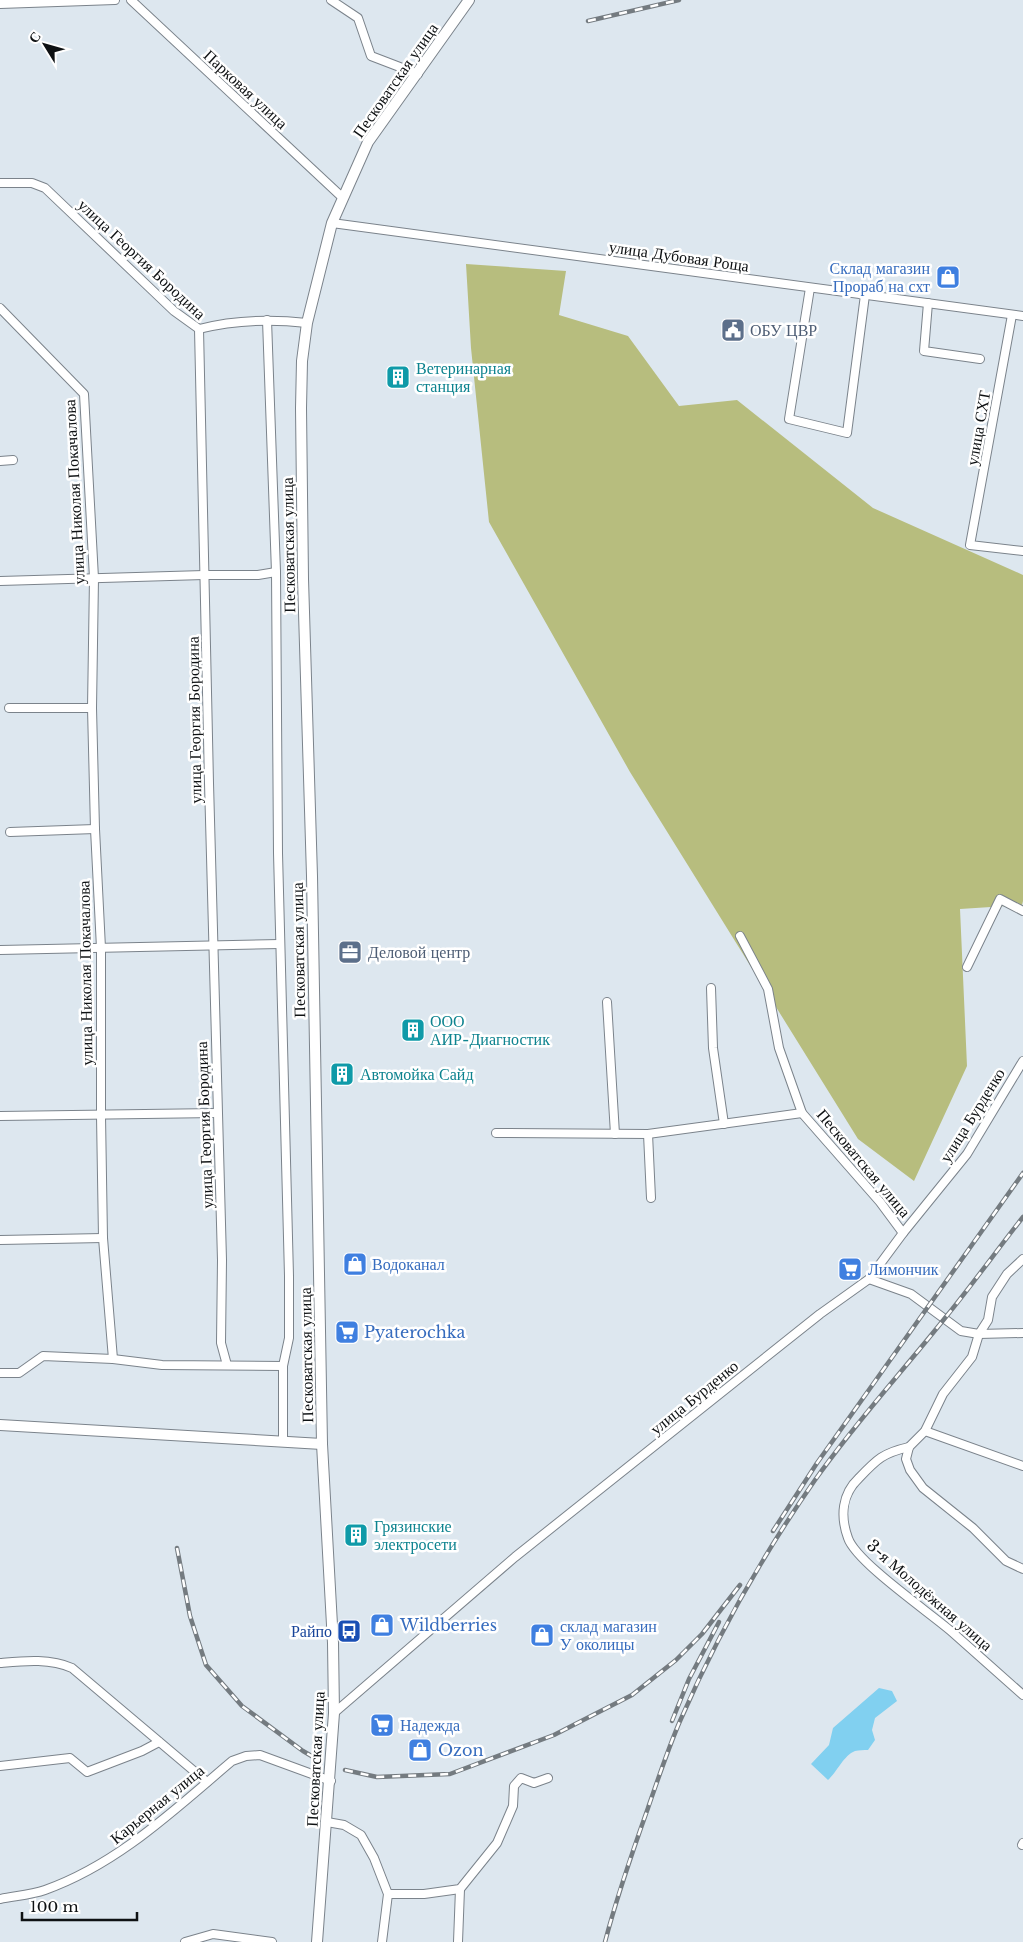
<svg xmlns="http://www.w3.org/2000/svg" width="1023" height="1942" viewBox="0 0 1023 1942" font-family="'Libre Baskerville',serif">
	<rect width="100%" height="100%" fill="#dde7ef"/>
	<path fill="#b7bd7e" d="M 466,264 L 566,271 L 559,315 L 628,336 L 679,406 L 737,400 L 873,508 L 1023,575 L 1023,901 L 1022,905 L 960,909 L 967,1066 L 914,1181 L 858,1139 L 630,772 L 489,522 L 471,348 Z"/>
	<path fill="#81d0f0" d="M 879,1688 L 892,1691 L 897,1701 L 875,1718 L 872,1730 L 875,1740 L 868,1750 C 864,1750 859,1750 855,1751 C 844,1755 837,1772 828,1780 L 811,1764 L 829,1745 L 833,1728 Z"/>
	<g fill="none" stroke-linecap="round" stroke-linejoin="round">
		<g stroke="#7b838b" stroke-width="10">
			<g id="minor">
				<path d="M 131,0 L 343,198"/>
				<path d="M 331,0 L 358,18 L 371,56 L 418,74"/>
				<path d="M 0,4 L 115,0"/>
				<path d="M 0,183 L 32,183 L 45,188 L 174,311 L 199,329 L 209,783 L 222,1260 L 221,1343 L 227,1365"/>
				<path d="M 332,223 L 1023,316"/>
				<path d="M 810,288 L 789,419 L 847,433 L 865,295"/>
				<path d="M 928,303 L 924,351 L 980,359"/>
				<path d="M 0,308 L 84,394 L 94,578 L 92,708 L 95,829 L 101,948 L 101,1116 L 103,1238 L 113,1359"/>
				<path d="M 1012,315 L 970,545 L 1023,551"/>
				<path d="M 267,320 L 276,572 L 278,853 L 289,1276 L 289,1338 L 283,1366 L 283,1442"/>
				<path d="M 199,329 C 234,320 271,319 307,323"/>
				<path d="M 0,461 L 13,460"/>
				<path d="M 0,581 L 204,575 L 258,575 L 276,572"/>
				<path d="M 9,708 L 92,708"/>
				<path d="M 10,832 L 95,829"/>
				<path d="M 740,936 L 768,989 L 779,1048 L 802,1113 L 880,1202 L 903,1233"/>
				<path d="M 0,950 L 280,944"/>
				<path d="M 967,967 L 1000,899 L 1023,911"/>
				<path d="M 711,988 L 713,1048 L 724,1124"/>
				<path d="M 607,1002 L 615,1134"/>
				<path d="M 0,1116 L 217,1113"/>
				<path d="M 496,1133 L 648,1134 L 802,1113"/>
				<path d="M 648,1134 L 651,1198"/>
				<path d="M 0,1240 L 103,1238"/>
				<path d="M 1023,1259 L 1007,1274 L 992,1297 L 988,1320 L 979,1334 L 972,1357 L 943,1394 L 925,1431 L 909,1447 L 906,1459 L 910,1470 L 923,1488 L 973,1528 L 1006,1561 L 1023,1569"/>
				<path d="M 869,1279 L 911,1294 L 961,1331 L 979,1334 L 1023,1333"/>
				<path d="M 0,1373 L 19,1373 L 43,1356 L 113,1359 L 162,1365 L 283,1366"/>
				<path d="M 925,1431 L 1023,1466"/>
				<path d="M 909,1447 C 883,1453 877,1459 859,1478 C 842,1494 840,1516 848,1538 C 856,1562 929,1612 952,1632 C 976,1653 999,1674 1023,1695"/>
				<path d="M 0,1663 C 23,1661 50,1658 72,1668 L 207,1782"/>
				<path d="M 334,1713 L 515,1557 L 820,1314 L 869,1279 L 903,1233 L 967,1154 L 1023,1061"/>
				<path d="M 0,1766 L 70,1758 L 87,1772 L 142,1751 L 159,1742"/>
				<path d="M 327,1822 L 344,1825 L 361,1835 L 374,1858 L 388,1894 L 382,1942"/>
				<path d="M 1022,1845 L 1023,1843"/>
				<path d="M 388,1894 L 424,1894 L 460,1889 L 497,1843 L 513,1806 L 514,1786 L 521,1778 L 534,1783 L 548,1778"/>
				<path d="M 0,1899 C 14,1896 31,1895 45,1890 C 118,1864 174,1810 232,1761 L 246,1756 L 260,1755 L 331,1781"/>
				<path d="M 185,1942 L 213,1934 L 272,1942"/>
				<path d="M 458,1942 L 460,1889"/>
			</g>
		</g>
		<g stroke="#7b838b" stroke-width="12">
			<g id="major">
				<path d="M 0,1425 L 322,1444"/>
				<path d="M 317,1942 L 334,1713 L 333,1643 L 322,1444 L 312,876 L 303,579 L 301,408 L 302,361 L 307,323 L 332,223 L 368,142 L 469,0"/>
			</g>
		</g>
		<use href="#minor" stroke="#fff" stroke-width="8"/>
		<use href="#major" stroke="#fff" stroke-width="10"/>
		<g stroke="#747b80" stroke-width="4.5">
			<g id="rail">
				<path d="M 588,21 L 679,0"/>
				<path d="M 773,1531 L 817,1463 L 1023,1173"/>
				<path d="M 177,1548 L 190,1616 L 206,1665 L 242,1706 L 303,1751 L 320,1761"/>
				<path d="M 672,1721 L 689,1679 L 719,1622"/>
				<path d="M 345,1770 L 377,1777 L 450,1774 L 554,1735 L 632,1695 L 676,1660 L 702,1634 L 740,1585"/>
				<path d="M 605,1942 C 617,1896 632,1853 648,1808 C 658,1779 668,1749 680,1721 C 717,1636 762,1556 815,1480 C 855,1423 902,1372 945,1318 C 972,1285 997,1250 1023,1217"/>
			</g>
		</g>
		<use href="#rail" stroke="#fff" stroke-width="2.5" stroke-dasharray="8" stroke-linecap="butt"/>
	</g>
	<defs>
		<g id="shop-square" transform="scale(1.25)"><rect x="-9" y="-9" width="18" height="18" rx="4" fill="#3f7fe0" stroke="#fff"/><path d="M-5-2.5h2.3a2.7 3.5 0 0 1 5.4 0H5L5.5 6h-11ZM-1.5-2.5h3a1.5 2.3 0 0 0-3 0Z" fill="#fff"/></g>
		<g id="civic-square" transform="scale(1.25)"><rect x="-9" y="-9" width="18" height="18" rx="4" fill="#5c6f8a" stroke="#fff"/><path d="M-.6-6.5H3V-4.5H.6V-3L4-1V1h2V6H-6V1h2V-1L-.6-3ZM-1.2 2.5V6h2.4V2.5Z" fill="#fff"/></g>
		<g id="building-square" transform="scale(1.25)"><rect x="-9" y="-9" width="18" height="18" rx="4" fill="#0f9aa8" stroke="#fff"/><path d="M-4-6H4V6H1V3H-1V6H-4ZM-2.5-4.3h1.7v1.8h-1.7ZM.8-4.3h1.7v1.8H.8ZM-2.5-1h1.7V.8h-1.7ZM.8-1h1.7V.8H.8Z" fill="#fff"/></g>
		<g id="office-square" transform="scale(1.25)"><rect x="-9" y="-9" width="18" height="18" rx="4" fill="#5c6f8a" stroke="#fff"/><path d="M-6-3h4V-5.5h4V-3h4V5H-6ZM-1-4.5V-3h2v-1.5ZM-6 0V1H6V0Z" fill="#fff"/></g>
		<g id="supermarket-square" transform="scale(1.25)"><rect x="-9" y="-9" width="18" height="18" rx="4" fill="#3f7fe0" stroke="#fff"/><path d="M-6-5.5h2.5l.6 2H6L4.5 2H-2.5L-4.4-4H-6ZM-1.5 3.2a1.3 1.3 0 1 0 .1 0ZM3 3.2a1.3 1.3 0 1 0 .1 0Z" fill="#fff"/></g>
		<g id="bus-square" transform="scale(1.25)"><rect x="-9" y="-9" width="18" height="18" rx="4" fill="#1a4fb4" stroke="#fff"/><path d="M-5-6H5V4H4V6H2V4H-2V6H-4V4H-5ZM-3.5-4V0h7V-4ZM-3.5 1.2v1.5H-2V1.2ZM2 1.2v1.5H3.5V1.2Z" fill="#fff"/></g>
	</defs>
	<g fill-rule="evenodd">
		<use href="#shop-square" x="948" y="277"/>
		<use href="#civic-square" x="733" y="330"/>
		<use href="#building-square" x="398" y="377"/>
		<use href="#office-square" x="350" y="952"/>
		<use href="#building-square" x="413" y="1030"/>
		<use href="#building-square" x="342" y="1074"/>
		<use href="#shop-square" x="355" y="1264"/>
		<use href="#supermarket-square" x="850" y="1269"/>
		<use href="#supermarket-square" x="347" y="1332"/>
		<use href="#building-square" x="356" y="1535"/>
		<use href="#shop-square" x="382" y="1625"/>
		<use href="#bus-square" x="349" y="1631"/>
		<use href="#shop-square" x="542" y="1635"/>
		<use href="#supermarket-square" x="382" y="1725"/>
		<use href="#shop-square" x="420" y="1750"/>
	</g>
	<g text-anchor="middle" stroke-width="5" stroke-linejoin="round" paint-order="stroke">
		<g font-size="16" fill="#0e1113" stroke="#fff">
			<text transform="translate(395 80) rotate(-55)" y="6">Песковатская улица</text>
			<text transform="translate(246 89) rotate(43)" y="6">Парковая улица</text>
			<text transform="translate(679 256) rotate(8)" y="6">улица Дубовая Роща</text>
			<text transform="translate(142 259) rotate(43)" y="6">улица Георгия Бородина</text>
			<text transform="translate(978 428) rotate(-80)" y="6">улица СХТ</text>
			<text transform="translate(74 492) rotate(-93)" y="6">улица Николая Покачалова</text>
			<text transform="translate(288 545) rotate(-91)" y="6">Песковатская улица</text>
			<text transform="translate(194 720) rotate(-91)" y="6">улица Георгия Бородина</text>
			<text transform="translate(298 950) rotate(-91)" y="6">Песковатская улица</text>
			<text transform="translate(85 973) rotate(-91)" y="6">улица Николая Покачалова</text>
			<text transform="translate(972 1115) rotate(-58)" y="6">улица Бурденко</text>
			<text transform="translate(204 1125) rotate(-92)" y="6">улица Георгия Бородина</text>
			<text transform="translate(864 1163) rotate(50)" y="6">Песковатская улица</text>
			<text transform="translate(306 1355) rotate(-91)" y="6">Песковатская улица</text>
			<text transform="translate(694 1397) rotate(-39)" y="6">улица Бурденко</text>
			<text transform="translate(930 1595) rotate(41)" y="6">3-я Молодёжная улица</text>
			<text transform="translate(315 1759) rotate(-87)" y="6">Песковатская улица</text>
			<text transform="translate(157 1804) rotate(-39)" y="6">Карьерная улица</text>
		</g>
		<g font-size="16" fill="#366cbe" stroke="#fff" text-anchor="start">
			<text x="930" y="274" text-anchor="end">Склад магазин<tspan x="930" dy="18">Прораб на схт</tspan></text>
			<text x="372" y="1270">Водоканал</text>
			<text x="868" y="1275">Лимончик</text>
			<text x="364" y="1338">Pyaterochka</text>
			<text x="400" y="1631">Wildberries</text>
			<text x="560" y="1632">склад магазин<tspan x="560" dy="18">У околицы</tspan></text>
			<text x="400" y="1731">Надежда</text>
			<text x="438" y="1756">Ozon</text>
		</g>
		<g font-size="16" fill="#4e5e75" stroke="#fff" text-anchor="start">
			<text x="750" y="336">ОБУ ЦВР</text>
			<text x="368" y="958">Деловой центр</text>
		</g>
		<g font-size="16" fill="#0d838f" stroke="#fff" text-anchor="start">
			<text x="416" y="374">Ветеринарная<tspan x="416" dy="18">станция</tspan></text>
			<text x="430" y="1027">ООО<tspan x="430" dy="18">АИР-Диагностик</tspan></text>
			<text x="360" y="1080">Автомойка Сайд</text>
			<text x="374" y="1532">Грязинские<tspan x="374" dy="18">электросети</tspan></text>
		</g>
		<g font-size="16" fill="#164399" stroke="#fff" text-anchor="end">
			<text x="332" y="1637">Райпо</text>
		</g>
	</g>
	<g transform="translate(45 45) rotate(307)" stroke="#ffffff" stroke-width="4" paint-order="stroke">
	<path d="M0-4L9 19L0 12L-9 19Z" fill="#0e1113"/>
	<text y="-8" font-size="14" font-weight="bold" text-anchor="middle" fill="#0e1113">С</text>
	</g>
	<path d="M22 1912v8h115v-8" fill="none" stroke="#0e1113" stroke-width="2.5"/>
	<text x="30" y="1912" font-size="15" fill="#0e1113" stroke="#ffffff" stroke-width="4" paint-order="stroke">100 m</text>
</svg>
